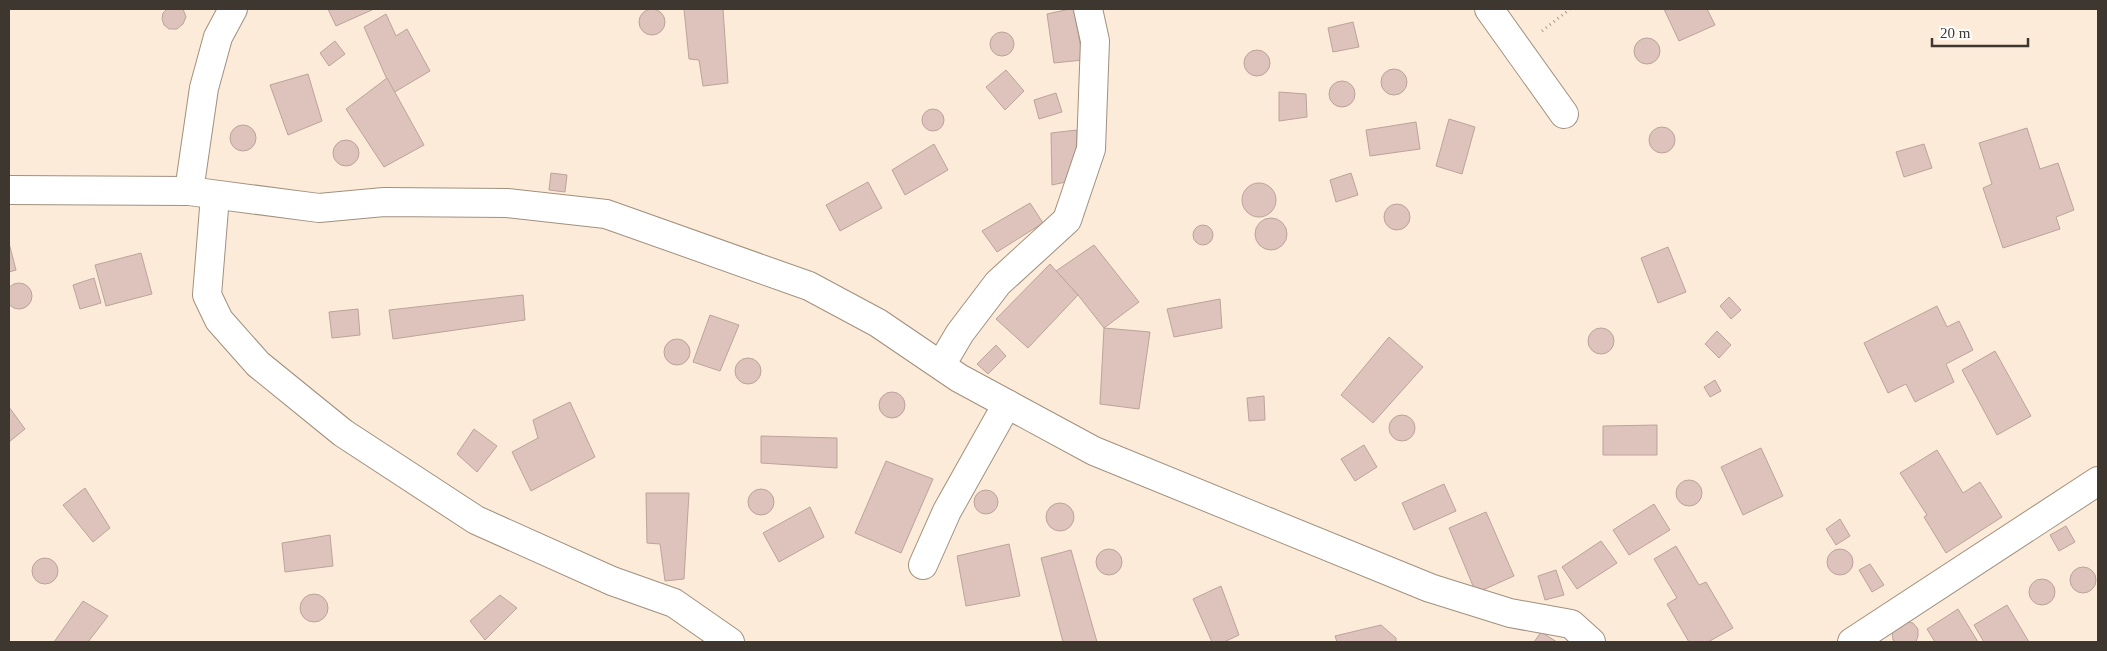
<svg xmlns="http://www.w3.org/2000/svg" width="2107" height="651" viewBox="0 0 2107 651" font-family="'Times New Roman',serif">
	<rect width="100%" height="100%" fill="#fcebd8"/>
	<g fill="#ddc3bb" stroke="#bca39b">
		<circle cx="652" cy="22" r="13"/>
		<path d="M 167,9 L 183,9 L 186,17 L 183,24 L 177,29 L 169,29 L 164,25 L 162,19 L 163,13 Z"/>
		<path d="M 328,9 L 374,9 L 336,26 Z"/>
		<path d="M 684,9 L 723,9 L 728,83 L 703,86 L 699,60 L 689,59 Z"/>
		<path d="M 1070,9 L 1074,9 L 1083,60 L 1054,63 L 1047,14 Z"/>
		<path d="M 1664,9 L 1707,9 L 1715,25 L 1679,41 Z"/>
		<path d="M 386,14 L 396,36 L 407,29 L 430,71 L 393,93 L 364,27 Z"/>
		<path d="M 1353,22 L 1359,47 L 1333,52 L 1328,28 Z"/>
		<circle cx="1002" cy="44" r="12"/>
		<circle cx="1647" cy="51" r="13"/>
		<path d="M 335,41 L 345,54 L 329,66 L 320,53 Z"/>
		<circle cx="1257" cy="63" r="13"/>
		<circle cx="1394" cy="82" r="13"/>
		<path d="M 1006,70 L 1024,91 L 1005,110 L 986,87 Z"/>
		<path d="M 308,74 L 322,121 L 288,135 L 270,85 Z"/>
		<path d="M 387,78 L 424,145 L 384,167 L 346,109 Z"/>
		<circle cx="1342" cy="94" r="13"/>
		<path d="M 1279,92 L 1306,94 L 1307,117 L 1279,121 Z"/>
		<path d="M 1056,93 L 1062,112 L 1039,119 L 1034,100 Z"/>
		<circle cx="933" cy="120" r="11"/>
		<path d="M 1449,119 L 1475,127 L 1462,174 L 1436,166 Z"/>
		<path d="M 1416,122 L 1420,149 L 1370,156 L 1366,130 Z"/>
		<circle cx="243" cy="138" r="13"/>
		<circle cx="1662" cy="140" r="13"/>
		<path d="M 2027,128 L 2040,169 L 2058,163 L 2074,210 L 2056,217 L 2060,229 L 2003,248 L 1983,188 L 1992,184 L 1979,143 Z"/>
		<path d="M 1077,130 L 1075,180 L 1052,185 L 1051,133 Z"/>
		<circle cx="346" cy="153" r="13"/>
		<path d="M 934,144 L 948,170 L 905,195 L 892,170 Z"/>
		<path d="M 1924,144 L 1932,168 L 1904,177 L 1896,152 Z"/>
		<path d="M 551,173 L 567,175 L 565,192 L 549,190 Z"/>
		<path d="M 1351,173 L 1358,195 L 1336,202 L 1330,180 Z"/>
		<path d="M 868,182 L 882,208 L 840,231 L 826,205 Z"/>
		<circle cx="1259" cy="200" r="17"/>
		<path d="M 1030,203 L 1043,223 L 997,252 L 982,231 Z"/>
		<circle cx="1397" cy="217" r="13"/>
		<circle cx="1271" cy="234" r="16"/>
		<circle cx="1203" cy="235" r="10"/>
		<path d="M 9,243 L 16,270 L 9,272 Z"/>
		<path d="M 1094,245 L 1139,302 L 1104,328 L 1078,295 L 1056,271 Z"/>
		<path d="M 1668,247 L 1686,292 L 1658,303 L 1641,258 Z"/>
		<path d="M 141,253 L 152,294 L 106,306 L 95,265 Z"/>
		<path d="M 1050,264 L 1078,295 L 1028,348 L 996,319 Z"/>
		<path d="M 94,278 L 101,303 L 80,309 L 73,285 Z"/>
		<circle cx="19" cy="296" r="13"/>
		<path d="M 523,295 L 525,320 L 393,339 L 389,310 Z"/>
		<path d="M 1729,297 L 1741,310 L 1731,319 L 1720,306 Z"/>
		<path d="M 1220,299 L 1222,328 L 1174,337 L 1167,309 Z"/>
		<path d="M 1937,306 L 1947,327 L 1959,321 L 1973,350 L 1946,364 L 1954,382 L 1915,402 L 1906,384 L 1888,393 L 1864,343 Z"/>
		<path d="M 358,309 L 360,335 L 332,338 L 329,312 Z"/>
		<path d="M 710,315 L 739,325 L 720,371 L 693,362 Z"/>
		<path d="M 1104,328 L 1150,332 L 1139,409 L 1100,404 Z"/>
		<circle cx="1601" cy="341" r="13"/>
		<path d="M 1717,331 L 1731,345 L 1719,358 L 1705,344 Z"/>
		<path d="M 1389,337 L 1423,367 L 1373,423 L 1341,395 Z"/>
		<circle cx="677" cy="352" r="13"/>
		<path d="M 996,345 L 1006,356 L 988,374 L 977,364 Z"/>
		<path d="M 1995,351 L 2031,416 L 1997,435 L 1962,370 Z"/>
		<circle cx="748" cy="371" r="13"/>
		<path d="M 1715,380 L 1721,391 L 1710,397 L 1704,387 Z"/>
		<circle cx="892" cy="405" r="13"/>
		<path d="M 1264,396 L 1265,420 L 1249,421 L 1247,398 Z"/>
		<path d="M 570,402 L 595,457 L 531,491 L 512,452 L 538,438 L 533,420 Z"/>
		<path d="M 9,407 L 25,429 L 9,442 Z"/>
		<circle cx="1402" cy="428" r="13"/>
		<path d="M 1657,425 L 1657,455 L 1603,455 L 1603,426 Z"/>
		<path d="M 474,429 L 497,446 L 477,472 L 457,454 Z"/>
		<path d="M 761,436 L 837,438 L 837,468 L 761,463 Z"/>
		<path d="M 1364,445 L 1377,467 L 1355,481 L 1341,459 Z"/>
		<path d="M 1761,448 L 1783,496 L 1743,515 L 1721,467 Z"/>
		<path d="M 1937,450 L 1963,493 L 1980,482 L 2002,517 L 1946,553 L 1924,517 L 1927,515 L 1900,473 Z"/>
		<path d="M 886,461 L 933,479 L 901,553 L 855,533 Z"/>
		<circle cx="1689" cy="493" r="13"/>
		<path d="M 1444,484 L 1456,511 L 1414,530 L 1402,503 Z"/>
		<path d="M 85,488 L 110,528 L 93,542 L 63,505 Z"/>
		<circle cx="761" cy="502" r="13"/>
		<circle cx="986" cy="502" r="12"/>
		<path d="M 646,493 L 689,493 L 684,579 L 665,581 L 660,544 L 647,543 Z"/>
		<circle cx="1060" cy="517" r="14"/>
		<path d="M 1654,504 L 1670,530 L 1629,555 L 1613,530 Z"/>
		<path d="M 810,507 L 824,537 L 779,562 L 763,533 Z"/>
		<path d="M 1486,512 L 1514,576 L 1476,593 L 1449,528 Z"/>
		<path d="M 1840,519 L 1850,536 L 1836,545 L 1826,529 Z"/>
		<path d="M 2066,526 L 2075,542 L 2059,551 L 2050,535 Z"/>
		<path d="M 330,535 L 333,566 L 285,572 L 282,543 Z"/>
		<path d="M 1601,541 L 1617,563 L 1577,589 L 1562,567 Z"/>
		<path d="M 1009,544 L 1020,596 L 966,606 L 957,556 Z"/>
		<path d="M 1676,546 L 1699,585 L 1706,582 L 1733,628 L 1708,642 L 1689,642 L 1667,604 L 1677,598 L 1654,559 Z"/>
		<circle cx="1109" cy="562" r="13"/>
		<circle cx="1840" cy="562" r="13"/>
		<path d="M 1071,550 L 1097,642 L 1063,642 L 1041,558 Z"/>
		<circle cx="45" cy="571" r="13"/>
		<path d="M 1870,564 L 1884,585 L 1872,592 L 1859,570 Z"/>
		<circle cx="2083" cy="580" r="13"/>
		<path d="M 1556,570 L 1564,595 L 1545,600 L 1538,576 Z"/>
		<circle cx="2042" cy="592" r="13"/>
		<path d="M 1221,586 L 1239,635 L 1224,642 L 1212,642 L 1193,599 Z"/>
		<circle cx="314" cy="608" r="14"/>
		<path d="M 500,595 L 517,608 L 485,640 L 470,621 Z"/>
		<path d="M 83,601 L 108,616 L 88,642 L 54,642 Z"/>
		<path d="M 2007,605 L 2029,642 L 1984,642 L 1974,625 Z"/>
		<path d="M 1958,609 L 1978,642 L 1935,642 L 1927,629 Z"/>
		<path d="M 1905,621 L 1913,623 L 1918,629 L 1918,636 L 1916,642 L 1896,642 L 1893,640 L 1892,631 Z"/>
		<path d="M 1381,625 L 1396,638 L 1396,642 L 1337,642 L 1335,636 Z"/>
		<path d="M 1541,632 L 1557,642 L 1534,642 Z"/>
	</g>
	<g fill="none" stroke-linecap="round" stroke-linejoin="round">
		<g stroke="#a0907e" stroke-width="30">
			<g id="minor">
				<path d="M 1489,9 L 1564,114"/>
				<path d="M 9,190 L 189,191 L 319,208 L 384,202 L 507,203 L 606,214 L 809,286 L 878,323 L 959,378 L 1094,451 L 1430,588 L 1510,613 L 1571,624 L 1591,642"/>
				<path d="M 189,191 L 204,88 L 218,37 L 233,9"/>
				<path d="M 215,196 L 207,295 L 219,320 L 258,364 L 343,433 L 476,520 L 612,581 L 674,603 L 730,642"/>
				<path d="M 941,365 L 960,333 L 998,283 L 1067,220 L 1091,149 L 1095,41 L 1088,9"/>
				<path d="M 923,565 L 947,511 L 1007,404"/>
				<path d="M 1852,642 L 2098,481"/>
			</g>
		</g>
		<path stroke="#a69a8c" stroke-width="3" stroke-dasharray="1 4" stroke-linecap="butt" d="M 1542,31 L 1570,9"/>
		<use href="#minor" stroke="#fff" stroke-width="28"/>
	</g>
	<rect width="2107" height="651" fill="none" stroke="#3e372f" stroke-width="20"/>
	<path d="M1932 38v8h96v-8" fill="none" stroke="#3e372f" stroke-width="2.5"/>
	<text x="1940" y="38" font-size="15" fill="#3e372f" stroke="#ffffff" stroke-width="4" paint-order="stroke">20 m</text>
</svg>
